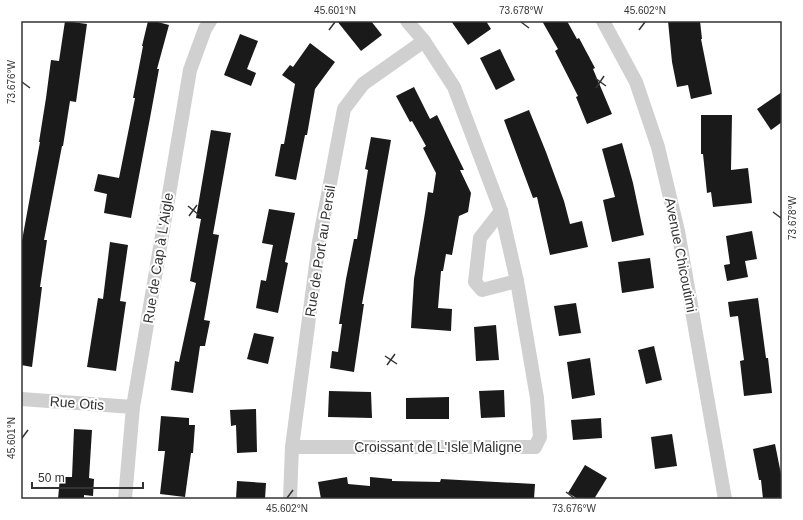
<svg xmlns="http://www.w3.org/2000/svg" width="803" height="520" viewBox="0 0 803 520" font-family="Arial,sans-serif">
	<rect width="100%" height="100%" fill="#fff"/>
	<g fill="#1a1a1a">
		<path d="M 65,21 L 87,24 L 76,102 L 70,101 L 63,146 L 62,146 L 44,240 L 47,240 L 40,287 L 42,287 L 32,367 L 21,365 L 21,246 L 40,142 L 39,142 L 46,98 L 51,60 L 59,61 Z"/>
		<path d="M 148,21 L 154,21 L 169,25 L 157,69 L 159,69 L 150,118 L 131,218 L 104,213 L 107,194 L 94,191 L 98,174 L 119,178 L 135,98 L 133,98 L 143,46 L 142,46 Z"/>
		<path d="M 337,21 L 371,21 L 382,35 L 361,51 Z"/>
		<path d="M 451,21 L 486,21 L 491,29 L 468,45 Z"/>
		<path d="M 542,21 L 567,21 L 577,39 L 579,38 L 595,68 L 593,69 L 612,114 L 587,124 L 576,97 L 578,96 L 555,51 L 558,49 Z"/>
		<path d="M 668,21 L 700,21 L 702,39 L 701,39 L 712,94 L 691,99 L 688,85 L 677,87 L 672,62 Z"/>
		<path d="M 240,34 L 258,41 L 247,69 L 256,73 L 251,86 L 224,75 Z"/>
		<path d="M 310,43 L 335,62 L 315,89 L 307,135 L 305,135 L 296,180 L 275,176 L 281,144 L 284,144 L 295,84 L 282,75 L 290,65 L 293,67 Z"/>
		<path d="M 500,49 L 515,80 L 496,90 L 480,58 Z"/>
		<path d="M 414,87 L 430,119 L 437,115 L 464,170 L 460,170 L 471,193 L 468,212 L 459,216 L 452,255 L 446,254 L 443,271 L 441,271 L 438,308 L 452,309 L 451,331 L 411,328 L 414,279 L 425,213 L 428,192 L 433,193 L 436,173 L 423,148 L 426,146 L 412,121 L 410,122 L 396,96 Z"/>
		<path d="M 782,92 L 782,122 L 771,130 L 757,109 Z"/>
		<path d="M 529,110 L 546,152 L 564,201 L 570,224 L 582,221 L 588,247 L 550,255 L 537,197 L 533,198 L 504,120 Z"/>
		<path d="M 701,115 L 732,115 L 731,170 L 748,168 L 752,203 L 713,207 L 711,192 L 707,193 L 703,154 L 701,154 Z"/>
		<path d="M 211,130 L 231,133 L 213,234 L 219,235 L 204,320 L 210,321 L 205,346 L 200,346 L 193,393 L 171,390 L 175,361 L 179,362 L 196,283 L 190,281 L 201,219 L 196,218 Z"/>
		<path d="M 371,137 L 391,140 L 362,304 L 364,304 L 354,372 L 330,368 L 332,351 L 338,352 L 342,324 L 339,324 L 346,279 L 354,239 L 357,239 L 368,170 L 365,169 Z"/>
		<path d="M 622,143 L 633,183 L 644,235 L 612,242 L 603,200 L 615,197 L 602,149 Z"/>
		<path d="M 269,209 L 295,213 L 285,262 L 288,263 L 278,313 L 256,308 L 261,280 L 266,281 L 273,245 L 262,243 Z"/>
		<path d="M 752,231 L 757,259 L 745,261 L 748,277 L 727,281 L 724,265 L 730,264 L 726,236 Z"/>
		<path d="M 110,242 L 128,245 L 120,301 L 126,302 L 116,371 L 87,367 L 98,298 L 103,299 Z"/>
		<path d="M 650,258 L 654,288 L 622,293 L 618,262 Z"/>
		<path d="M 758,298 L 766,358 L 768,358 L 772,393 L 744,396 L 740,361 L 744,360 L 738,316 L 730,317 L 728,302 Z"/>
		<path d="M 576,303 L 581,333 L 559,336 L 554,306 Z"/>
		<path d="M 496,325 L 499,360 L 476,361 L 474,327 Z"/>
		<path d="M 254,333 L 274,337 L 268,364 L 247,359 Z"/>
		<path d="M 654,346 L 662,380 L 646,384 L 638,350 Z"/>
		<path d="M 590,358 L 595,395 L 572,399 L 567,362 Z"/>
		<path d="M 504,390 L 505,417 L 481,418 L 479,391 Z"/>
		<path d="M 329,391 L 371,392 L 372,418 L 328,417 Z"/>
		<path d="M 449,397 L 449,419 L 406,419 L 406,398 Z"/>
		<path d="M 256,409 L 257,452 L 237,453 L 236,425 L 231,426 L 230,410 Z"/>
		<path d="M 161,416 L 189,418 L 189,425 L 195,425 L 193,453 L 191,453 L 185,497 L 160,494 L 165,451 L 158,451 Z"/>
		<path d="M 601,418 L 602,438 L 573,440 L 571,420 Z"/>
		<path d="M 74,429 L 92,430 L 89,478 L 94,479 L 93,496 L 84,495 L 84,499 L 58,499 L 60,477 L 72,477 Z"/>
		<path d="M 672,434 L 677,466 L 655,469 L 651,437 Z"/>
		<path d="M 775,444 L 782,479 L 782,499 L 763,499 L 761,480 L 759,480 L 753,449 Z"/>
		<path d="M 585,465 L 607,478 L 594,499 L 578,499 L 568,493 Z"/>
		<path d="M 347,477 L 348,484 L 370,486 L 370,477 L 392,479 L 392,481 L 440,482 L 441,479 L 535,484 L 534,499 L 321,499 L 318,482 Z"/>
		<path d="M 237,481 L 266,483 L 265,499 L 236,499 Z"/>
	</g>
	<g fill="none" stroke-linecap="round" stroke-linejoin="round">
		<g stroke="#d0d0d0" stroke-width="14">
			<path d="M 603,21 L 636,82 L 658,147 L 678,231 L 725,499"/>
			<path d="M 501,211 L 480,238 L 475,282 L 482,290 L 517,281"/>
			<path d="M 21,399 L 133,407"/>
			<path d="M 292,447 L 535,447 L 540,437 L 537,398 L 517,281 L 501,211 L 454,87 L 424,41 L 407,21"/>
			<path d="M 125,499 L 133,407 L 190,70 L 205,29 L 210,21"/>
			<path d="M 290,499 L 292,447 L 319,242 L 344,109 L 363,84 L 424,41"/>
		</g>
	</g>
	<path fill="none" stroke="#333" stroke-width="1.5" d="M 521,22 L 529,28M 329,30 L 335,22M 639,30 L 645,22M 595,78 L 606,86M 22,82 L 30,88M 596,88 L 604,76M 188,206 L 199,215M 773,212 L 781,218M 189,216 L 197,205M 385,356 L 397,364M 387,365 L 395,354M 22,438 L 28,430M 566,492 L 574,498M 287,498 L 293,490"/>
	<g text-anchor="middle" stroke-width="4" stroke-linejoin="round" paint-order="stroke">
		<g font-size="14" fill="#333" stroke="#fff">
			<text transform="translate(320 251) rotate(-81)" y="5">Rue de Port au Persil</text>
			<text transform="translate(681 255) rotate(79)" y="5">Avenue Chicoutimi</text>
			<text transform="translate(158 258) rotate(-81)" y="5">Rue de Cap à L'Aigle</text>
			<text transform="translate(77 403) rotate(4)" y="5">Rue Otis</text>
			<text x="438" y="452">Croissant de L'Isle Maligne</text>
		</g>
	</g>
	<rect width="803" height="520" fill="none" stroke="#ffffff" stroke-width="44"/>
	<path d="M32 482v6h111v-6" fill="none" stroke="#333333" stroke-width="2"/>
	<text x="38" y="482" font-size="12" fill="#333333" stroke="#ffffff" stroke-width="3" paint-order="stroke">50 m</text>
	<rect x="22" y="22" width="759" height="476" fill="none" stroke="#333" stroke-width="1.5"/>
	<g font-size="10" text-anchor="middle" fill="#333">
		<text x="335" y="14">45.601°N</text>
		<text x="521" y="14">73.678°W</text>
		<text x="645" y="14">45.602°N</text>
		<text transform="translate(11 82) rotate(-90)" y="4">73.676°W</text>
		<text transform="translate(792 218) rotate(-90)" y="4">73.678°W</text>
		<text transform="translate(11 438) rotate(-90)" y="4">45.601°N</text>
		<text x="287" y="512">45.602°N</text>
		<text x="574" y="512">73.676°W</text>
	</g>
</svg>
